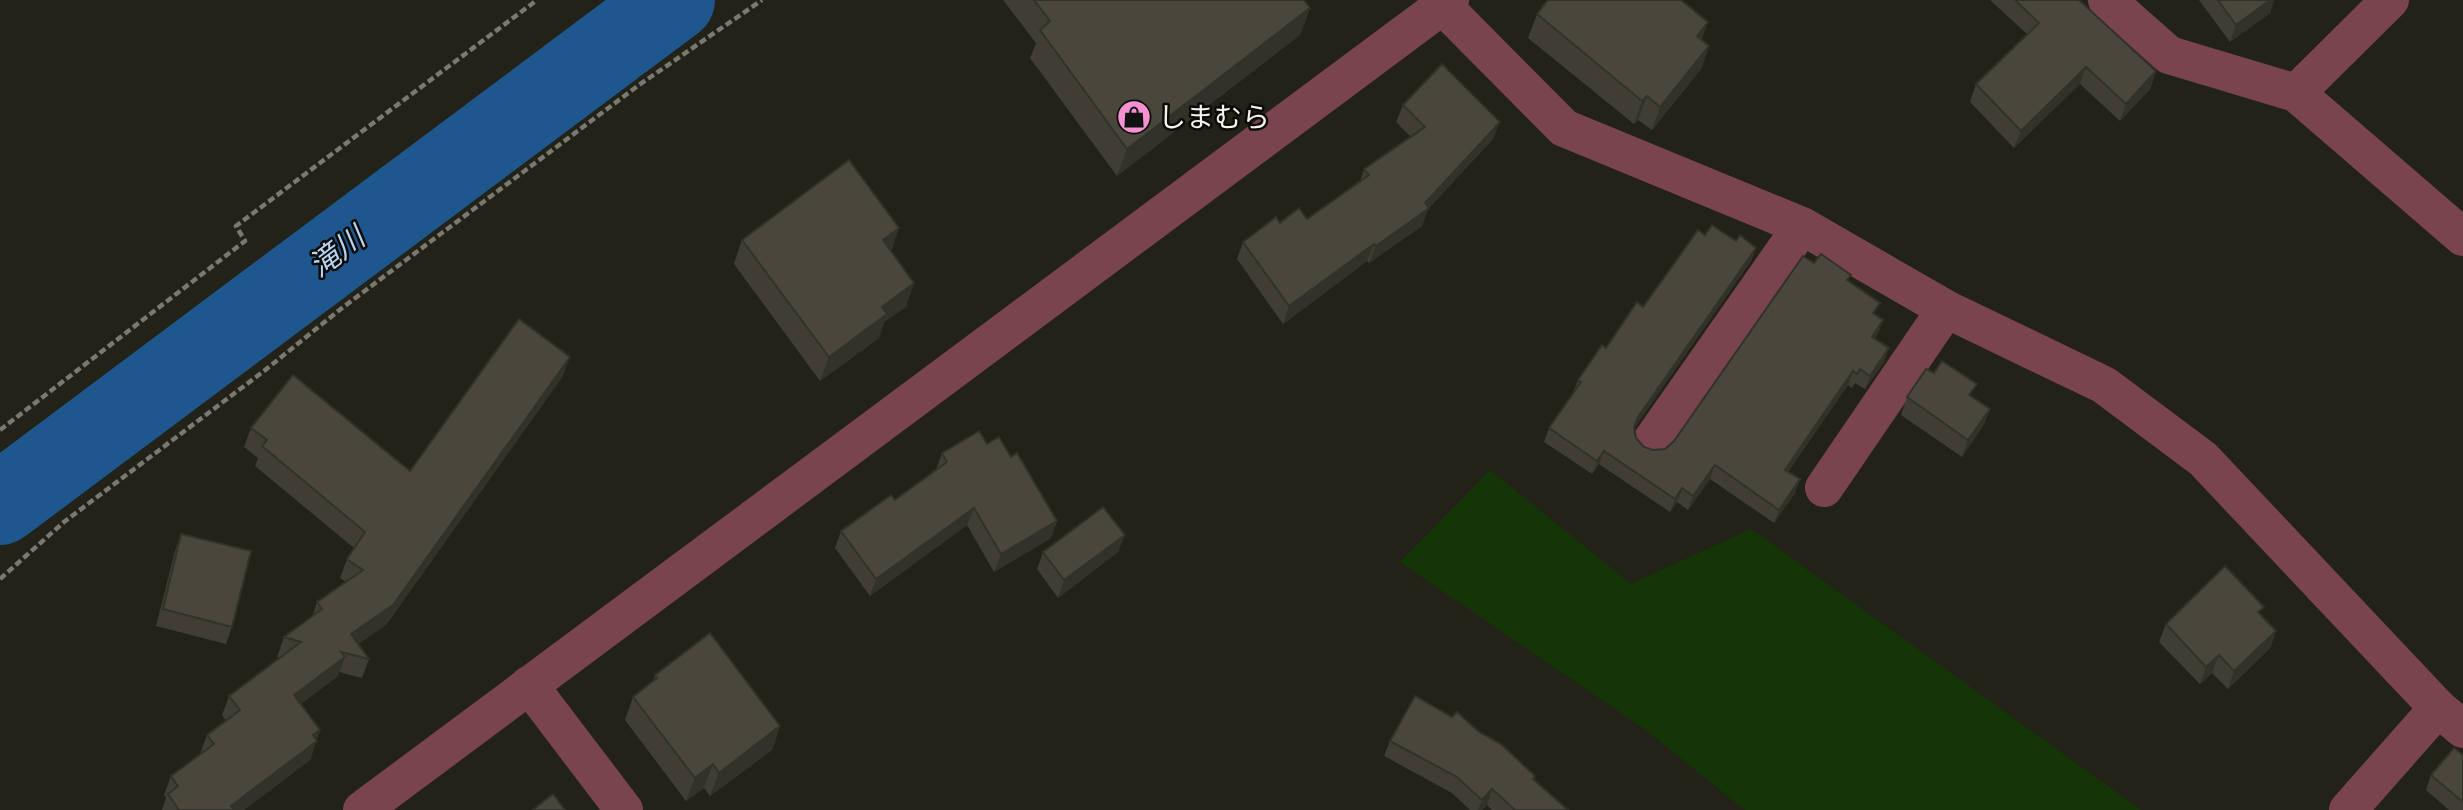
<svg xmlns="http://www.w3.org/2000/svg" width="2463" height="810" viewBox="0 0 2463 810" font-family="Jost,'Noto Sans JP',sans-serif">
	<rect width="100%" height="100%" fill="#232218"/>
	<path fill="#143606" d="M 1490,470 L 1631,584 L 1751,529 L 2141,810 L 1745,810 L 1646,730 L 1400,562 Z"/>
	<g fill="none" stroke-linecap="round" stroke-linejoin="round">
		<path stroke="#1d578d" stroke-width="82" d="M 0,504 L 674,0"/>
		<g stroke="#7a7971" stroke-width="4.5" stroke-dasharray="7 3.5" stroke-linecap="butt">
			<path d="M 0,430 L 245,241 L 236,226 L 537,0"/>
			<path d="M 0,579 L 64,522 L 264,371 L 342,308 L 639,85 L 762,0"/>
		</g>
		<g stroke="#7a444e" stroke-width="38">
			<path d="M 2107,0 L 2169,55 L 2296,93 L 2463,237"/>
			<path d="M 1443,6 L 1564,128 L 1802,226 L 1946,309 L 2104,385 L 2203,459 L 2438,708 L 2463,729"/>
			<path d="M 2296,93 L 2390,0"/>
			<path d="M 1651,442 L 1802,226"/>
			<path d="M 1824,488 L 1946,309"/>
			<path d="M 529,685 L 624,810"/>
			<path d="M 362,810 L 1450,0"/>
			<path d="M 2348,810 L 2438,708"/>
		</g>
	</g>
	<g fill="#3f3d34">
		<path d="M 1003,0 L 1304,0 L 1310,8 L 1300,35 L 1117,176 L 1030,58 L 1036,43 Z"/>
		<path d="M 1990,0 L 2079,0 L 2156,71 L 2150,89 L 2120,121 L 2080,84 L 2014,148 L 1970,102 L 1976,84 L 2027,34 Z"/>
		<path d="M 2199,0 L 2274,0 L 2270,13 L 2230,42 Z"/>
		<path d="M 1537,14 L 1701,40 L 1709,46 L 1701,69 L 1652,130 L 1638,120 L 1634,124 L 1528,38 Z"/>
		<path d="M 1403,105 L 1493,139 L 1428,209 L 1422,226 L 1369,263 L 1367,261 L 1283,324 L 1237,259 L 1243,242 L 1280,223 L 1307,219 L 1360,182 L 1364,169 L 1411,137 L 1396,122 Z"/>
		<path d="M 899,228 L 891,251 L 906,307 L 884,322 L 879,338 L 820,381 L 734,264 L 742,240 Z"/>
		<path d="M 1705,235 L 1736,241 L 1756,248 L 1751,261 L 1634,428 L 1636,438 L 1644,447 L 1653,450 L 1665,449 L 1674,441 L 1814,263 L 1851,275 L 1848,281 L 1876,315 L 1883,320 L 1878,333 L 1875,339 L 1884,362 L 1865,389 L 1855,383 L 1852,388 L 1848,385 L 1788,472 L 1795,493 L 1774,523 L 1710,479 L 1688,510 L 1677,502 L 1670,512 L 1599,464 L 1592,474 L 1544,442 L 1549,428 L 1573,393 L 1578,380 Z"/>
		<path d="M 1934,373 L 1990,409 L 1983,426 L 1962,457 L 1901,415 L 1907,397 Z"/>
		<path d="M 563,376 L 386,625 L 358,644 L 369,659 L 362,678 L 339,672 L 338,676 L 301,704 L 320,730 L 310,760 L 244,810 L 162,810 L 166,798 L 164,795 L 171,776 L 200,754 L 207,735 L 226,721 L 222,715 L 229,696 L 280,658 L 277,657 L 284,637 L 312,617 L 317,602 L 346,582 L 340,578 L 347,559 L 354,548 L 255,466 L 258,458 L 244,447 L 251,428 L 410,471 Z"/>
		<path d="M 987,444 L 1011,457 L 1057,521 L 1051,538 L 994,572 L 967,525 L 870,596 L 835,548 L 841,531 L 895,500 L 936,470 L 942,453 Z"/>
		<path d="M 181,534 L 232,627 L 226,644 L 156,626 L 175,551 Z"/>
		<path d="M 1043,552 L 1118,552 L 1058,598 L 1037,569 Z"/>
		<path d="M 2261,615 L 2276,631 L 2270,648 L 2228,689 L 2212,673 L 2200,684 L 2159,642 L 2166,624 Z"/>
		<path d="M 655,675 L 780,726 L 772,750 L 710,796 L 704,788 L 686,801 L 625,720 L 633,697 L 652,683 Z"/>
		<path d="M 1479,732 L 1535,776 L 1534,780 L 1568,810 L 1492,810 L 1487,805 L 1482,810 L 1470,810 L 1452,793 L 1384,756 L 1390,741 Z"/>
		<path d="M 2463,755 L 2463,810 L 2449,810 L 2426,790 L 2431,775 Z"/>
	</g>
	<g fill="#33322a">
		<path d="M 2270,0 L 2274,0 L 2270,13 L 2230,42 L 2236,25 Z"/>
		<path d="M 1310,8 L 1300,35 L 1117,176 L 1127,149 Z"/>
		<path d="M 1708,22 L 1700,45 L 1697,36 Z"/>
		<path d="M 1709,46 L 1701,69 L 1652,130 L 1660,107 Z"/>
		<path d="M 2086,67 L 2080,84 L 2014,148 L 2021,131 Z"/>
		<path d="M 2156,71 L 2150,89 L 2120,121 L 2126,104 Z"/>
		<path d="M 1647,96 L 1638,120 L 1634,124 L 1642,101 Z"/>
		<path d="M 1500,122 L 1493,139 L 1428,209 L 1422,226 L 1369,263 L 1376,246 L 1425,203 Z"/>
		<path d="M 899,228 L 891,251 L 883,240 Z"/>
		<path d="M 1374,244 L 1367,261 L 1283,324 L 1289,306 Z"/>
		<path d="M 1756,248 L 1751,261 L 1633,430 L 1638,417 Z"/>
		<path d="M 914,283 L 906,307 L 884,322 L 879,338 L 820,381 L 829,357 L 882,307 Z"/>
		<path d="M 1883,320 L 1878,333 L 1867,350 L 1872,337 Z"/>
		<path d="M 1889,348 L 1884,362 L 1865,389 L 1870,376 Z"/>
		<path d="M 570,357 L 563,376 L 386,625 L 344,653 L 351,634 Z"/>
		<path d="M 1853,371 L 1848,385 L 1780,483 L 1785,470 Z"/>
		<path d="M 1990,409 L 1983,426 L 1962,457 L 1968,440 Z"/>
		<path d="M 1604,451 L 1599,464 L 1592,474 L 1597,461 Z"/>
		<path d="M 1715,465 L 1710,479 L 1688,510 L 1693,496 Z"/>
		<path d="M 1800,479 L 1795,493 L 1774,523 L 1779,510 Z"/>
		<path d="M 1682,488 L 1677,502 L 1670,512 L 1675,499 Z"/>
		<path d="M 974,508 L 967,525 L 870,596 L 876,579 Z"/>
		<path d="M 1057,521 L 1051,538 L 994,572 L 1001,554 Z"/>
		<path d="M 1125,535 L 1118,552 L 1058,598 L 1064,580 Z"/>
		<path d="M 2276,631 L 2270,648 L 2228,689 L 2234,671 Z"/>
		<path d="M 2219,655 L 2212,673 L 2200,684 L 2206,667 Z"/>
		<path d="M 345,657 L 338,676 L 287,714 L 294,695 Z"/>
		<path d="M 780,726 L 772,750 L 710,796 L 719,773 Z"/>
		<path d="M 320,730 L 310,760 L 244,810 L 230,810 L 231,806 Z"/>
		<path d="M 713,764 L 704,788 L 686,801 L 695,778 Z"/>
		<path d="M 1492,789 L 1487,805 L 1482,810 L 1478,810 L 1482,800 Z"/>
	</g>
	<g fill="#49473c" stroke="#33322a" stroke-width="2">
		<path d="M 1034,0 L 1304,0 L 1310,8 L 1127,149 L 1040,30 L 1050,21 Z"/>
		<path d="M 1548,0 L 1681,0 L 1708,22 L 1697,36 L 1709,46 L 1660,107 L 1647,96 L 1642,101 L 1537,14 Z"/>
		<path d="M 2015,0 L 2079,0 L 2156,71 L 2126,104 L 2086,67 L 2021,131 L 1976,84 L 2039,23 Z"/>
		<path d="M 2218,0 L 2270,0 L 2236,25 Z"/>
		<path d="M 1442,64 L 1500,122 L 1425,203 L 1429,208 L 1376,246 L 1374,244 L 1289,306 L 1243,242 L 1276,217 L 1280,223 L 1299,208 L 1307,219 L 1369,175 L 1364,169 L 1425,127 L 1403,105 Z"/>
		<path d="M 849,160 L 899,228 L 883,240 L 914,283 L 882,307 L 887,314 L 829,357 L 742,240 Z"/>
		<path d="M 1712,225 L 1736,241 L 1740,235 L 1756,248 L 1638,417 L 1634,427 L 1636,438 L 1644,447 L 1653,450 L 1665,449 L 1674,441 L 1803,256 L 1814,263 L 1821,254 L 1851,275 L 1847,280 L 1880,303 L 1873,313 L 1883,320 L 1872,337 L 1889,348 L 1870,376 L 1860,369 L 1857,374 L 1853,371 L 1785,470 L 1800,479 L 1779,510 L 1715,465 L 1693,496 L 1682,488 L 1675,499 L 1604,451 L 1597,461 L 1549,428 L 1581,382 L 1578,380 L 1602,345 L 1606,348 L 1637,302 L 1643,307 L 1698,230 L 1705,235 Z"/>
		<path d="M 519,319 L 570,357 L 393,605 L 351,634 L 369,659 L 341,652 L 345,657 L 294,695 L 320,730 L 313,735 L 317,741 L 231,806 L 234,810 L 179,810 L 168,794 L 178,786 L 171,776 L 214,744 L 207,735 L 240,710 L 229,696 L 301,642 L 284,637 L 322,609 L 317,602 L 363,570 L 347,559 L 365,532 L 262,446 L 267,440 L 251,428 L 293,375 L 410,471 Z"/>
		<path d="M 1942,361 L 1977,384 L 1969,395 L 1990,409 L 1968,440 L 1907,397 L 1926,369 L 1934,373 Z"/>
		<path d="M 979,431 L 987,444 L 999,437 L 1011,457 L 1017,453 L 1057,521 L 1001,554 L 974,508 L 876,579 L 841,531 L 891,495 L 895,500 L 947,462 L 942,453 Z"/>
		<path d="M 1103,507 L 1125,535 L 1064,580 L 1043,552 Z"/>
		<path d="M 181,534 L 251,551 L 232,627 L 163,609 Z"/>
		<path d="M 2225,566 L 2264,607 L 2258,612 L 2276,631 L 2234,671 L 2219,655 L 2206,667 L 2166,624 Z"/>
		<path d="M 710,633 L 780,726 L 719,773 L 713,764 L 695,778 L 633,697 L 657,678 L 655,675 Z"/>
		<path d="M 1415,696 L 1452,717 L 1457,712 L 1479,732 L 1501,744 L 1535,776 L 1533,779 L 1568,810 L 1515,810 L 1492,789 L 1482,800 L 1457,777 L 1390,741 Z"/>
		<path d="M 2454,748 L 2463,755 L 2463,802 L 2431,775 Z"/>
		<path d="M 553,794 L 565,810 L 533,810 Z"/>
	</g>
	<defs>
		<g id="shop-disc" transform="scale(1.75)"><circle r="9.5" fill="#f591d2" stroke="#0c0b07"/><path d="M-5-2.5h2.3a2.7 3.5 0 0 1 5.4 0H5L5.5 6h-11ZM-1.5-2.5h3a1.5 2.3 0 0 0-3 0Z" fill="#111"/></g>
	</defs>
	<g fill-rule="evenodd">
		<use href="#shop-disc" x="1134" y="117"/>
	</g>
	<g text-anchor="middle" stroke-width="5" stroke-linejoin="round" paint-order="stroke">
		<g font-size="28" fill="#f4f3ed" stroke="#0c0b07" text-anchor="start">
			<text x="1158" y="127">しまむら</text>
		</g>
		<g font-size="30" font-style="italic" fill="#b7d4f4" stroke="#0c0b07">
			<text transform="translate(337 252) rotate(-37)" y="10">滝川</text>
		</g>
	</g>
</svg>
